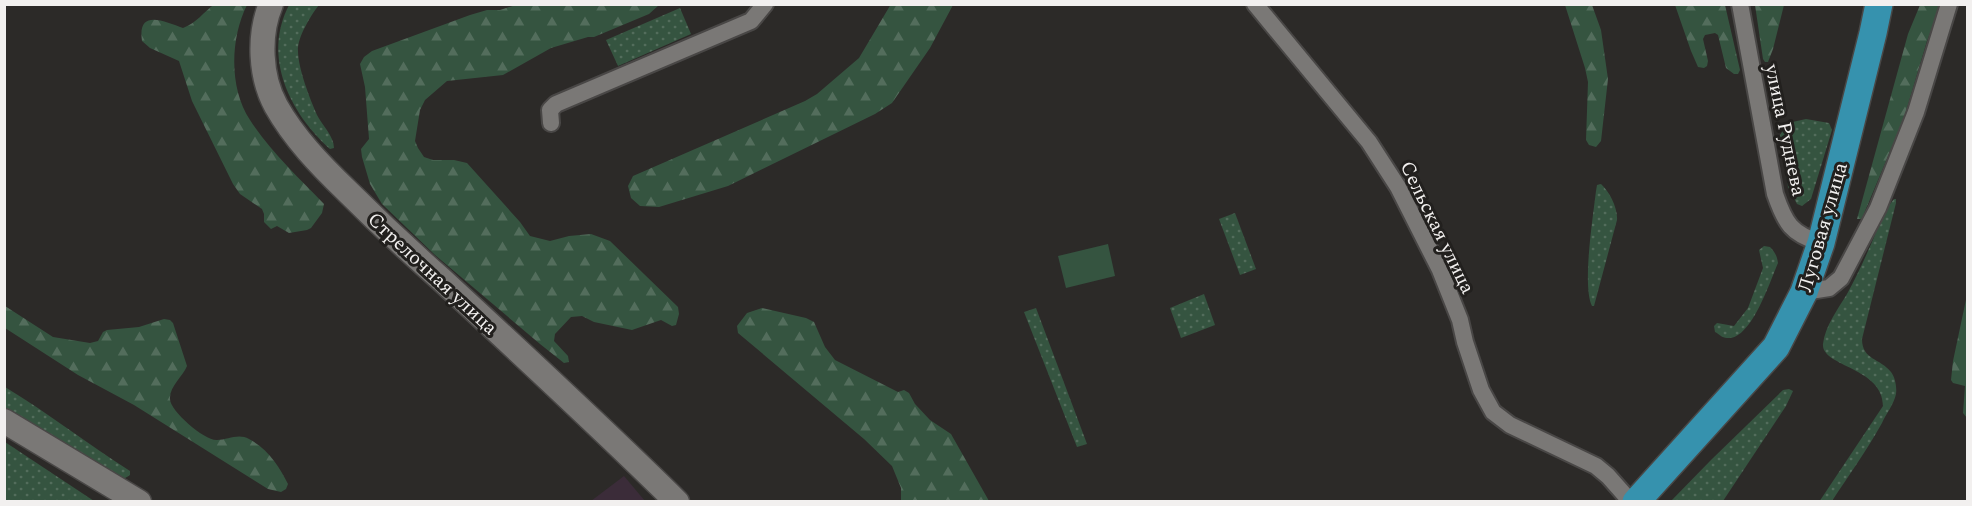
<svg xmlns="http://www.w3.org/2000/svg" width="1972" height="506" viewBox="0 0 1972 506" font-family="Spectral,serif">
	<defs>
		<pattern id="green-dots" width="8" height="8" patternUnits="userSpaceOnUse" patternTransform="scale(1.5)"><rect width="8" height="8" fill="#355440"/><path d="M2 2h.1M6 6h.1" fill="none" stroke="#536d5c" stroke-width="1.8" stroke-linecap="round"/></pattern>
		<pattern id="forest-firs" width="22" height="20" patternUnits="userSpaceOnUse" patternTransform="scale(1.5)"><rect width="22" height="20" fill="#355440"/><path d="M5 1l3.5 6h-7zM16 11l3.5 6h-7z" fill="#536d5c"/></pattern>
	</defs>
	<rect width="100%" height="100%" fill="#2c2a28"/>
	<path fill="#3b2c39" d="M 624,476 L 645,501 L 591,501 Z"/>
	<g fill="url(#green-dots)">
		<path d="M 289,5 L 319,5 C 311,15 297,38 298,51 C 298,68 310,99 317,115 C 322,125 334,136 334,148 L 330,149 C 290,113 262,57 289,5 Z"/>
		<path d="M 680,8 L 691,34 L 618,66 L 606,40 Z"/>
		<path d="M 1806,119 L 1829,123 L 1832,130 L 1811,199 L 1802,206 L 1797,204 L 1788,187 L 1780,135 L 1788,123 Z"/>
		<path d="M 1601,184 C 1609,191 1618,208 1617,220 L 1594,306 L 1592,306 C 1582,286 1593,217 1596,191 L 1597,185 Z"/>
		<path d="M 1894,199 L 1896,199 L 1896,203 L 1862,339 C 1862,360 1880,358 1891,372 C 1895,377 1897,387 1896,394 C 1894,404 1886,414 1882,423 C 1867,450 1849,475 1832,501 L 1819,502 L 1883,406 C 1883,367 1821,367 1823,344 C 1825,326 1838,309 1847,294 C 1862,267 1874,237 1886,209 Z"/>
		<path d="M 1235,213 L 1256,269 L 1240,275 L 1219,219 Z"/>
		<path d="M 1764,246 L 1770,247 C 1775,252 1777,256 1778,263 C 1770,281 1751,341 1727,338 C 1722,338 1719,334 1715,332 L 1714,326 L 1717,323 L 1734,326 L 1748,308 L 1763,268 L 1759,250 Z"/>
		<path d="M 1204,294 L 1215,325 L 1181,338 L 1170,308 Z"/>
		<path d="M 1036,308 L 1087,444 L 1077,447 L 1024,312 Z"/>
		<path d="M 5,387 C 48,413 88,444 130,471 L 130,475 L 122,480 L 5,412 Z"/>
		<path d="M 1789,389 L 1793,391 L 1786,406 L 1723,501 L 1671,501 L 1711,460 L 1783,390 Z"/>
		<path d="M 4,442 L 5,442 L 94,501 L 5,501 Z"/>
	</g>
	<g fill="url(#forest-firs)">
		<path d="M 215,4 L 247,5 C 230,39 229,88 250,120 C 270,151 299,178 324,204 L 322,213 L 311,228 L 307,230 L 289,233 L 277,226 L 271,229 L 264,222 L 264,214 L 262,209 L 240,194 L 233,184 L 192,101 L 179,61 L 150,48 L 142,41 C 137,8 165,22 183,28 C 197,23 203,12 215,4 Z"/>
		<path d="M 519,4 L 659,5 L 649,14 L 594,37 L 588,37 L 551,48 L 503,75 L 447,81 L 425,100 L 420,110 L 415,141 L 418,148 L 424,157 L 433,160 L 454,160 L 467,163 L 520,222 L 530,236 L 550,241 L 569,236 L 591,234 L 610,241 L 678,307 L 679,314 L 676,325 L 672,326 L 661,320 L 632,330 L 594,322 L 582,316 L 571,317 L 555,334 L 554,341 L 568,356 L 569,362 L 564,363 L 540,344 L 435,255 L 382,204 L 370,184 L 362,157 L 361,149 L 369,139 L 365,87 L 360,64 L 364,57 L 372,51 L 470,15 L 487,10 L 500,10 Z"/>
		<path d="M 891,4 L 953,5 L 930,48 L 892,103 L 875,114 L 728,186 L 659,207 L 640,206 L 631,198 L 628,186 L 633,176 L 805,101 L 817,94 L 859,58 Z"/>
		<path d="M 1565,5 L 1592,5 L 1601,30 L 1608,79 L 1601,141 L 1596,147 L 1589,145 L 1586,140 L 1588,82 L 1585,68 Z"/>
		<path d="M 1675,5 L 1725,5 L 1740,70 L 1738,74 L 1734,74 L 1726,68 L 1718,35 L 1715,33 L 1705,35 L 1703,39 L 1708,61 L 1707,66 L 1704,68 L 1698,67 L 1691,51 Z"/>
		<path d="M 1755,5 L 1784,5 L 1773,49 L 1768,62 L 1765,62 L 1763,59 Z"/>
		<path d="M 1920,5 L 1941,5 L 1927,41 L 1904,118 L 1863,216 L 1861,219 L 1857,219 L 1908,34 Z"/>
		<path d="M 1967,295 L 1967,418 L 1963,413 L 1965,386 L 1953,383 L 1951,380 L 1953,361 Z"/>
		<path d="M 5,306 L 53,337 L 90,343 L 98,341 L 103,332 L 107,330 L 139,327 L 164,319 L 170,320 L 173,323 L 187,366 C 183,376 169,387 170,399 C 170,411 205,441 217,440 C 228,440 238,433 249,439 C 268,449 279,466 288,484 L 286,489 L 281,492 L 268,489 L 134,405 L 78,375 L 5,328 Z"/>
		<path d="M 762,308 L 806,318 L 814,322 L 825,347 L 835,360 L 898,392 L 904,390 L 909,393 L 915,404 L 930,420 L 951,434 L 989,501 L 901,501 L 901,488 L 892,466 L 864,439 L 738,333 L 737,326 L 747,313 Z"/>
	</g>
	<path fill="#355440" d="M 1108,244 L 1115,276 L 1066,288 L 1058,256 Z"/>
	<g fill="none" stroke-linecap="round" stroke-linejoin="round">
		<g stroke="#494746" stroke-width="20">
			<g id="street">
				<path d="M 1255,4 L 1369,142 L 1398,187 L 1440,270 L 1460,320 L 1465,342 L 1481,390 L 1493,412 L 1510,425 L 1596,466 L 1608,476 L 1631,502"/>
				<path d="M 1740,4 L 1775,194 C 1785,223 1791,234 1821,243"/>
				<path d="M 551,123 L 550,110 L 556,104 L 751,21 L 765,4"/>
				<path d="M 1804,292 L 1829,288 L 1841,278 L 1878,208 L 1916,112 L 1949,4"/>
			</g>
		</g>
		<g stroke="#494746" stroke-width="27">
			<g id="secondary">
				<path d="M 271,4 C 258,35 260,77 276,106 C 294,138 320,165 346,190 C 377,221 409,251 442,280 C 521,353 600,426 677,502"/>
				<path d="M 4,421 L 139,502"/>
			</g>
		</g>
		<g stroke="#494746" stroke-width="30">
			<path id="primary" d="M 1636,502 L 1776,347 L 1804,292 L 1821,243 L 1873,33 L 1879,4"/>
		</g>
		<use href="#street" stroke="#7a7876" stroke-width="16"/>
		<use href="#secondary" stroke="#7a7876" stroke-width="24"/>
		<use href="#primary" stroke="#3692ae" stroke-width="27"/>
	</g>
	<g text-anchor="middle" stroke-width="6" stroke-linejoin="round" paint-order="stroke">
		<g font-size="20" fill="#f2f0ef" stroke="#22201e">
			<text transform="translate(1786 130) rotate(78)" y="7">улица Руднева</text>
			<text transform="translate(1438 227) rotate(64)" y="7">Сельская улица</text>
			<text transform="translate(1822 227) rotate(-74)" y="7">Луговая улица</text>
			<text transform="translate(433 273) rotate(43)" y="7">Стрелочная улица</text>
		</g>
	</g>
	<rect width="1972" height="506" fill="none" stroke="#f2f0ef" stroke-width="12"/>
</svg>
